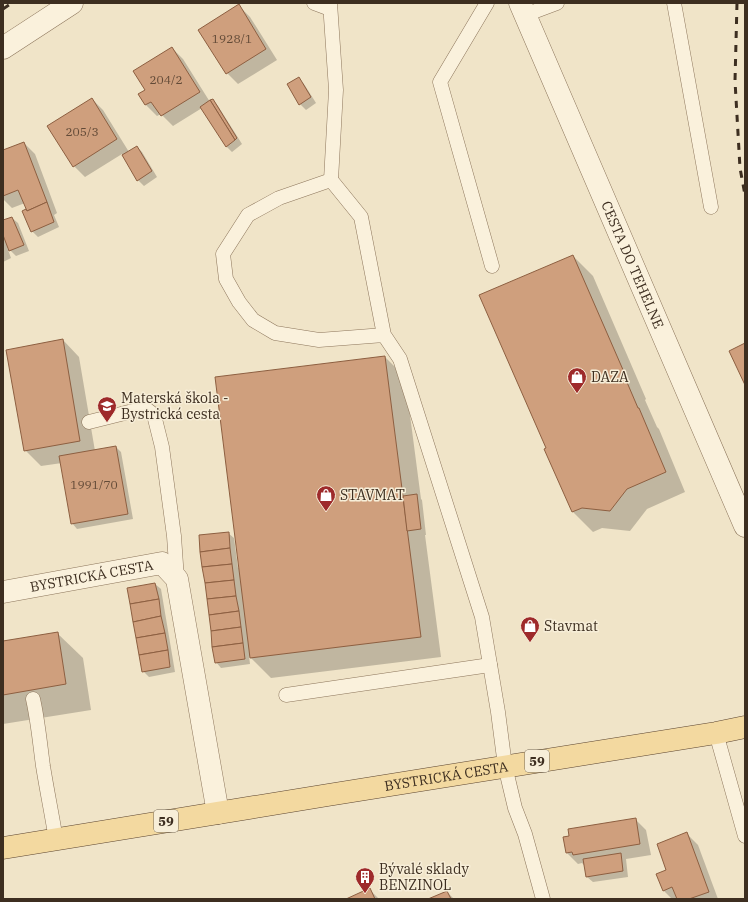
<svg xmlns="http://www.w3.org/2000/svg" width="748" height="902" viewBox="0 0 748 902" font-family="'IBM Plex Serif',serif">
	<rect width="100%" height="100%" fill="#f0e4c8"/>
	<g fill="#0003">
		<path d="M 239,6 L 250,17 L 277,60 L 238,84 L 227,73 Z"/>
		<path d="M 172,48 L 183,59 L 210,102 L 213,100 L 218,106 L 242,144 L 232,152 L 226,146 L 202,108 L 173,126 L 161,114 L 157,116 L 146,105 L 139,95 L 146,90 Z"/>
		<path d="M 298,79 L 304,84 L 316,103 L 306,110 L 300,104 L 288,85 Z"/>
		<path d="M 92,99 L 103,110 L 129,152 L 137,147 L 142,152 L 157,177 L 144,186 L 138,180 L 122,154 L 85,177 L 74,166 Z"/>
		<path d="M 24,143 L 35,154 L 57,213 L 54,215 L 59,227 L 38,237 L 32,231 L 30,214 L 25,203 L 12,208 L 3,199 L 3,155 Z"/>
		<path d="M 12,218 L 18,223 L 29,251 L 16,256 L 7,247 L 11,258 L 3,262 L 3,222 Z"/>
		<path d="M 573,256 L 593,276 L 646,399 L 645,400 L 657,427 L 659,429 L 685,492 L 647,509 L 630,531 L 602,528 L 593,532 L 573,512 L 546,449 L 547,449 Z"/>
		<path d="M 63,340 L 79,357 L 95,451 L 116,447 L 121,452 L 133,519 L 77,529 L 72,523 L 62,463 L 41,466 L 25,450 Z"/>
		<path d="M 385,357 L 405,377 L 421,499 L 422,500 L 426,535 L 425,535 L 441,657 L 271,678 L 249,656 L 250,664 L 221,668 L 216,662 L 228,533 L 234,538 L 238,568 L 240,568 Z"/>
		<path d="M 155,584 L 161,589 L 175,672 L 149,677 L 143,671 Z"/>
		<path d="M 57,633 L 83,658 L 91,710 L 3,724 L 3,642 Z"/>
		<path d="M 635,819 L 646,830 L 651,855 L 626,859 L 628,877 L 593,882 L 587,877 L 585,866 L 582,863 L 578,864 L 567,853 L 570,837 Z"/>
		<path d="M 687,834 L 698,845 L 718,899 L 672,899 L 664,891 Z"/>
		<path d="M 370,890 L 379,899 L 348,899 Z"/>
		<path d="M 447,892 L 454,899 L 431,899 Z"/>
	</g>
	<g fill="#cf9f7d" stroke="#8d5f41">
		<path d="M 239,4 L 266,49 L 226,74 L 198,30 Z"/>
		<path d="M 172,47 L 200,92 L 161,116 L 151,102 L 145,105 L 138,94 L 145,90 L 133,71 Z"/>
		<path d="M 299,77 L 311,97 L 299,105 L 287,84 Z"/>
		<path d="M 92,98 L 117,139 L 73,167 L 47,126 Z"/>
		<path d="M 213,99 L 237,138 L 235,140 L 210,100 Z"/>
		<path d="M 210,100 L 235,140 L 226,147 L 200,107 Z"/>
		<path d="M 24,142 L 47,202 L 27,211 L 18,190 L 3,196 L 3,150 Z"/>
		<path d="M 137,146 L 152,171 L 137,181 L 122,155 Z"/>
		<path d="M 47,202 L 54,222 L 31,232 L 22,211 L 26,209 L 27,211 Z"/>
		<path d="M 12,217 L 24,245 L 9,251 L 3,235 L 3,220 Z"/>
		<path d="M 573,255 L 627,379 L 626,380 L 638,408 L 639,408 L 666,472 L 627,489 L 610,511 L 582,508 L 572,512 L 544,449 L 546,448 L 479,295 Z"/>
		<path d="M 63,339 L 80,441 L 24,451 L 6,350 Z"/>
		<path d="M 745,343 L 745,385 L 729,351 Z"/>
		<path d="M 385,356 L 421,637 L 250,658 L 215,377 Z"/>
		<path d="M 116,446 L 128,514 L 71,524 L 59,456 Z"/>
		<path d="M 417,494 L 421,529 L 407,531 L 403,496 Z"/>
		<path d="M 229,532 L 230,548 L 200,552 L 199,535 Z"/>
		<path d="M 230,548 L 232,564 L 202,567 L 200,552 Z"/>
		<path d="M 232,564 L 234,580 L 205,583 L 202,567 Z"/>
		<path d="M 234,580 L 236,596 L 207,599 L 205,583 Z"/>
		<path d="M 155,583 L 159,599 L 130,604 L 127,588 Z"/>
		<path d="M 236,596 L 239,611 L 209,615 L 207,599 Z"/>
		<path d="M 159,599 L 161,616 L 133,622 L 130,604 Z"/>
		<path d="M 239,611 L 241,627 L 211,631 L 209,615 Z"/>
		<path d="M 161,616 L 165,633 L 136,638 L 133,622 Z"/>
		<path d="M 241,627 L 243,643 L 212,647 L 211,631 Z"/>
		<path d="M 58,632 L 66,684 L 3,695 L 3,641 Z"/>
		<path d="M 165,633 L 168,650 L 139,655 L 136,638 Z"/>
		<path d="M 243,643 L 245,659 L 215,663 L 212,647 Z"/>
		<path d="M 168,650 L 170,667 L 142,672 L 139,655 Z"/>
		<path d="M 636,818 L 640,844 L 573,855 L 572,852 L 566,853 L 563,837 L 569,836 L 568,829 Z"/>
		<path d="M 687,832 L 709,892 L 689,899 L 677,899 L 672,887 L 663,891 L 656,874 L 666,870 L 657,844 Z"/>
		<path d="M 621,853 L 623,871 L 586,877 L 583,859 Z"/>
		<path d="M 370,888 L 375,899 L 346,899 Z"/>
		<path d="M 447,891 L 451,899 L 428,899 Z"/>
	</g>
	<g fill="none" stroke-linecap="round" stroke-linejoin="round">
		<g stroke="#8d765c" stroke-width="15">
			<g id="service">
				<path d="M 314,3 L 330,9"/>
				<path d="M 330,3 L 336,90 L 331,180"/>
				<path d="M 487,3 L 440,82 L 492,266"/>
				<path d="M 674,3 L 711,207"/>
				<path d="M 525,15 L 557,3"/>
				<path d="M 384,335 L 319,340 L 275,333 L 253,320 L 239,302 L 226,279 L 223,254 L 248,215 L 279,198 L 331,180 L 361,217 L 384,335 L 400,359 L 482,617 L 498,712 L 505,766 L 515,808 L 525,834 L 543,899"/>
				<path d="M 89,422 L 145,408 L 154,415 L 162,447 L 174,536 L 177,579"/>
				<path d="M 286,695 L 490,665"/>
				<path d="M 33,699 C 38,721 40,744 43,766 C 47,791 52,815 56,840"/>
				<path d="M 716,733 L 745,836"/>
			</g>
		</g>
		<g stroke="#8d765c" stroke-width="23">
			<g id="minor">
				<path id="s1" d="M 520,3 L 745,526"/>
				<path d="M 3,48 L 72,3"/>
				<path id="s2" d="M 3,592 L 162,563 L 177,579 L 218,813"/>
			</g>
		</g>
		<g stroke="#5b4430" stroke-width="23">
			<g id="primary">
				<path id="s3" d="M 3,848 L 328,795 L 716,733 L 745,727"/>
			</g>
		</g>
		<use href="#service" stroke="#faf1dc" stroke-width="14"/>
		<use href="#minor" stroke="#faf1dc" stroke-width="22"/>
		<use href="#primary" stroke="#f3d9a0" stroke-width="22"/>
		<g stroke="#3d2e20" stroke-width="3" stroke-dasharray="7 7" stroke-linecap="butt">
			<path d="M 737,3 L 735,81 L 740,168 L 745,195"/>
			<path d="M 3,9 L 12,3"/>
		</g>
	</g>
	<defs>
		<g id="shop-pin" transform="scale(1)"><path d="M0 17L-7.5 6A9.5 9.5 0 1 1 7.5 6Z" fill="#9e2a2b" stroke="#f7eed8"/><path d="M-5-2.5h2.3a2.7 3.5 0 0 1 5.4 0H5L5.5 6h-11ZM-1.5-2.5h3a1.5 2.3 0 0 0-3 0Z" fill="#fff"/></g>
		<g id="school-pin" transform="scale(1)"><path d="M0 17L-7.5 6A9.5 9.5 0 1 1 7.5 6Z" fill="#9e2a2b" stroke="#f7eed8"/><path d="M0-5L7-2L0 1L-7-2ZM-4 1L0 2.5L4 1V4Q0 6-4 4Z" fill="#fff"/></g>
		<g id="building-pin" transform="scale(1)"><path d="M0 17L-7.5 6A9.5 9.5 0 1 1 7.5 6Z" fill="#9e2a2b" stroke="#f7eed8"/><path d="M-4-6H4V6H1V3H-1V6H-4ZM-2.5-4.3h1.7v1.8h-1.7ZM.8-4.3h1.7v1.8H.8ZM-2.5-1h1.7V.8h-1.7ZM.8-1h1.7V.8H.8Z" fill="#fff"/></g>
	</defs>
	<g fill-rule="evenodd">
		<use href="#shop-pin" x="577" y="377"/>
		<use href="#school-pin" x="107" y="406"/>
		<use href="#shop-pin" x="326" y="495"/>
		<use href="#shop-pin" x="530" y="626"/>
		<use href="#building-pin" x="365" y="877"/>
	</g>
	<g text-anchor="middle" stroke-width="3" stroke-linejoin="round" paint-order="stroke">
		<g font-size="12" fill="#624a37">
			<text x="232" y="43">1928/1</text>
			<text x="166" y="84">204/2</text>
			<text x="82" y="136">205/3</text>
			<text x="94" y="489">1991/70</text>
		</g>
		<g fill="#f7eed8" stroke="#756857" stroke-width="1">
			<rect x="525" y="750" width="24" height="22" rx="3"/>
			<rect x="154" y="810" width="24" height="22" rx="3"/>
		</g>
		<g font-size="13" font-weight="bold" fill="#3d2e20">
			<text x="537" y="766">59</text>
			<text x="166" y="826">59</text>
		</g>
		<g font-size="14" fill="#3d2e20" stroke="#f7eed8">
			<text dy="5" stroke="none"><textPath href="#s1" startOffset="285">CESTA DO TEHELNE</textPath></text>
			<text dy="5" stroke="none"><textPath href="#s2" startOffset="90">BYSTRICKÁ CESTA</textPath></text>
			<text dy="5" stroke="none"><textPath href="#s3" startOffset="449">BYSTRICKÁ CESTA</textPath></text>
		</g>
		<g font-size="14" fill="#3d2e20" stroke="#f7eed8" text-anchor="start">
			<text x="591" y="382">DAZA</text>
			<text x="121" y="403">Materská škola -<tspan x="121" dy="16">Bystrická cesta</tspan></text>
			<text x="340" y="500">STAVMAT</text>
			<text x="544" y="631">Stavmat</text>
			<text x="379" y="874">Bývalé sklady<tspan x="379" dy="16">BENZINOL</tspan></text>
		</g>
	</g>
	<rect width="748" height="902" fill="none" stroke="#3d2e20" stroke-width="8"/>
</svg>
